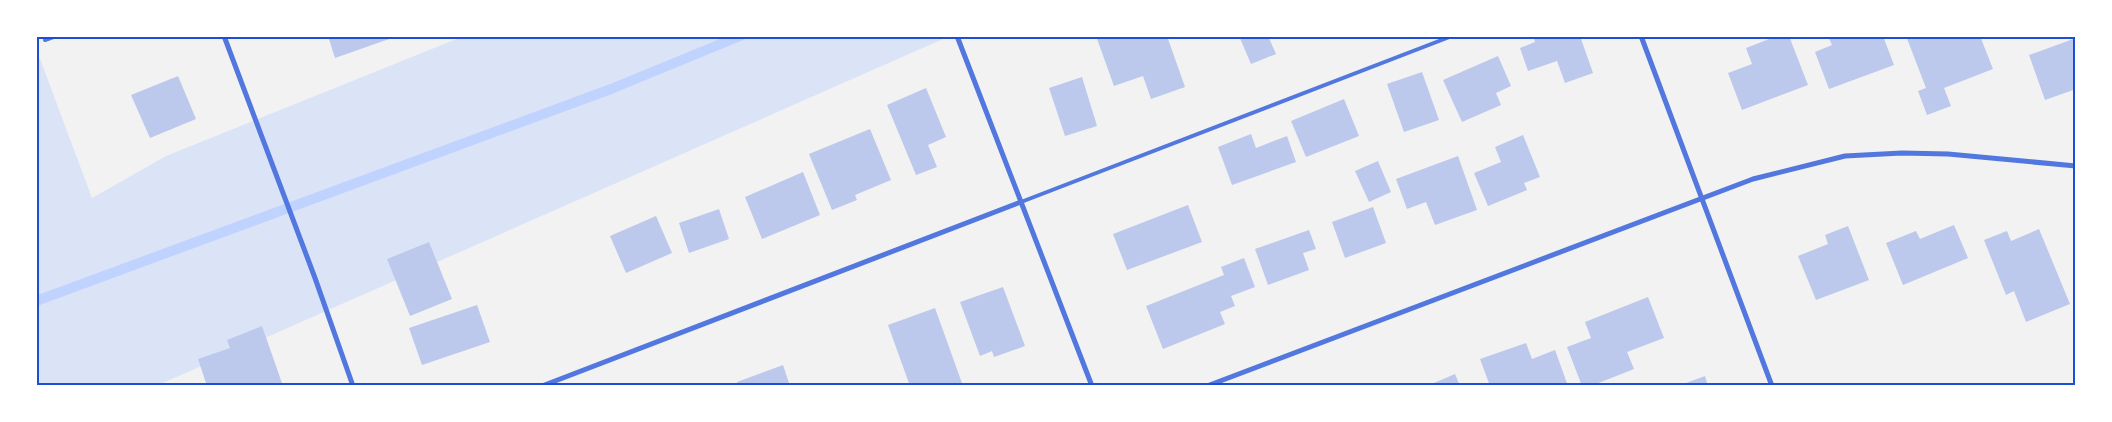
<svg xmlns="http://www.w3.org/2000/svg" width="2112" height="422" viewBox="0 0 2112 422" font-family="Ubuntu,sans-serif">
	<rect width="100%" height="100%" fill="#f2f2f2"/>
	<path fill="#dbe4f7" d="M 464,36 L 950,36 L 156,386 L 36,386 L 36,48 L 92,198 L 166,156 Z"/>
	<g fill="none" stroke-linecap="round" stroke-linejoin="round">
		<path stroke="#bfd3fe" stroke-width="10" d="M 36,301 L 611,89 L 740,36"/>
	</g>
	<g fill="#bdc9ec">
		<path d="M 328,36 L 391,36 L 392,38 L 335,58 Z"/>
		<path d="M 1096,36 L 1167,36 L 1185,87 L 1151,99 L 1143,76 L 1114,86 Z"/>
		<path d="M 1239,36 L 1268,36 L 1276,54 L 1251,64 Z"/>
		<path d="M 1533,36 L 1580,36 L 1593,73 L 1565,83 L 1557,61 L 1528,71 L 1520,48 L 1535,42 Z"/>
		<path d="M 1777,36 L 1789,36 L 1808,85 L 1742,110 L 1728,73 L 1752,64 L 1746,48 Z"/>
		<path d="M 1828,36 L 1883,36 L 1894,65 L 1829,89 L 1815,52 L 1832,45 Z"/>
		<path d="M 1906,36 L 1980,36 L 1993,69 L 1944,88 L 1951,106 L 1927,115 L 1918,91 L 1926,88 Z"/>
		<path d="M 2076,38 L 2076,89 L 2045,100 L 2029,55 Z"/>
		<path d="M 1498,56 L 1511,86 L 1496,93 L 1501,105 L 1462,122 L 1443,80 Z"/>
		<path d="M 1422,72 L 1439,120 L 1404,132 L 1387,84 Z"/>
		<path d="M 178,76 L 196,119 L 150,138 L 131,95 Z"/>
		<path d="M 1082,77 L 1097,126 L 1065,136 L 1049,88 Z"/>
		<path d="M 926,88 L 946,137 L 928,145 L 937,167 L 916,175 L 887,105 Z"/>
		<path d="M 1344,99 L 1359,136 L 1306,157 L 1291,121 Z"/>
		<path d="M 870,129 L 891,180 L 855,195 L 857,200 L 832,210 L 809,154 Z"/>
		<path d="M 1251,134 L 1256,148 L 1287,136 L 1296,162 L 1232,185 L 1218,147 Z"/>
		<path d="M 1523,135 L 1540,177 L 1524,183 L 1527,190 L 1488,206 L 1474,173 L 1501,162 L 1495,147 Z"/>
		<path d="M 1458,156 L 1477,210 L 1435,225 L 1426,202 L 1407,209 L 1396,179 Z"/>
		<path d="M 1378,161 L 1391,192 L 1369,202 L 1355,171 Z"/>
		<path d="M 803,172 L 820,215 L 762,239 L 745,197 Z"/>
		<path d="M 1188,205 L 1202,242 L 1127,270 L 1113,234 Z"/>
		<path d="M 1373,207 L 1386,243 L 1345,258 L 1332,222 Z"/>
		<path d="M 719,209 L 729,239 L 689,253 L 679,223 Z"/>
		<path d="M 656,216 L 672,253 L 626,273 L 610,236 Z"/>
		<path d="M 1954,225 L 1968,258 L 1903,285 L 1886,243 L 1916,231 L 1920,239 Z"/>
		<path d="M 1848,226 L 1869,280 L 1816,300 L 1798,256 L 1828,244 L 1825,235 Z"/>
		<path d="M 2039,229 L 2070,304 L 2026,322 L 2014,291 L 2006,295 L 1984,240 L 2007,231 L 2011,241 Z"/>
		<path d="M 1309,230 L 1316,249 L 1303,253 L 1309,270 L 1268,285 L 1255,249 Z"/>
		<path d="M 429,242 L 452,299 L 410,316 L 387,259 Z"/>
		<path d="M 1244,258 L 1255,287 L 1231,296 L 1235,306 L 1220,312 L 1225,324 L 1163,349 L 1146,306 L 1224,275 L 1221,267 Z"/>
		<path d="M 1003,287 L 1025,346 L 994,357 L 992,351 L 980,356 L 960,302 Z"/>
		<path d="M 1648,297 L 1664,338 L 1627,352 L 1634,369 L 1591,386 L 1582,386 L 1567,347 L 1591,338 L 1585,322 Z"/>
		<path d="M 477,305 L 490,342 L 422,365 L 409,328 Z"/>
		<path d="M 935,308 L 963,386 L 910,386 L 888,325 Z"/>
		<path d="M 262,326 L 283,386 L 207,386 L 198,359 L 230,348 L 227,340 Z"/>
		<path d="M 1526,343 L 1532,359 L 1555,350 L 1568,386 L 1490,386 L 1480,359 Z"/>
		<path d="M 783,365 L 790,386 L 738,386 L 737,382 Z"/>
		<path d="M 1455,374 L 1460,386 L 1427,386 Z"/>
		<path d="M 1705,376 L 1708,386 L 1678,386 Z"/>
	</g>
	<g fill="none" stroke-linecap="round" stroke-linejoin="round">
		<g stroke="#5277de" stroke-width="4">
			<path d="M 45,40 L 56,36"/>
			<path d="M 1021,202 L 1452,36"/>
		</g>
		<g stroke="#5277de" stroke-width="5">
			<path d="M 224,36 L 315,278 L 353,386"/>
			<path d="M 957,36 L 1092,386"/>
			<path d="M 1641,36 L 1772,386"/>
			<path d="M 542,386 L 1021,202"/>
			<path d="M 1207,386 L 1753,179 L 1845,156 L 1902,153 L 1948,154 L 2076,166"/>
		</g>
	</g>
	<rect width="2112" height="422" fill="none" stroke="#ffffff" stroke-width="75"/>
	<rect x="38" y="38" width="2036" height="346" fill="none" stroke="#1d4ed8" stroke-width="2"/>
</svg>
